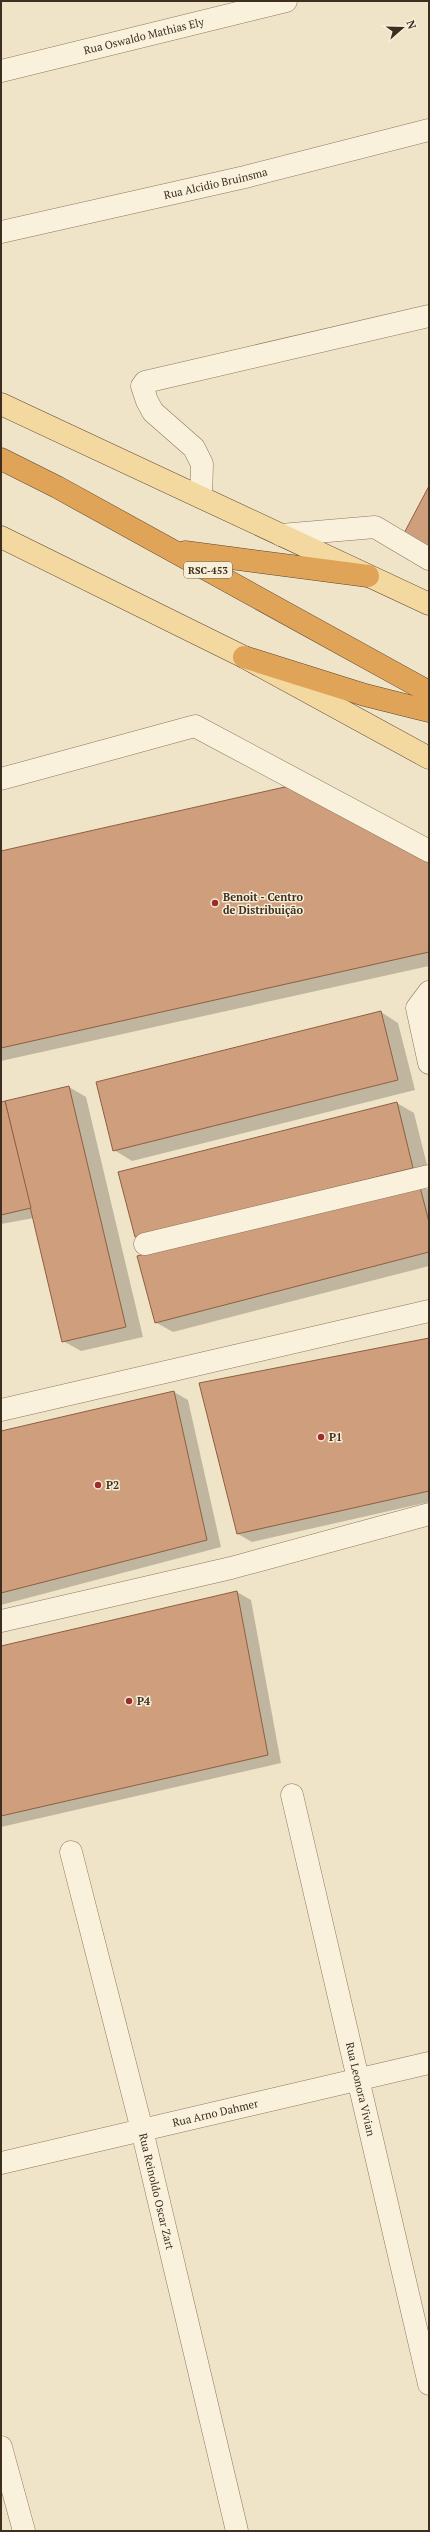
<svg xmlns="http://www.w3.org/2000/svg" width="430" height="2532" viewBox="0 0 430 2532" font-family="'PT Serif',serif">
	<rect width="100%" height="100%" fill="#f0e4c8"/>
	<g fill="#0003">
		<path d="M 1,852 L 429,856 L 429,966 L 1,1061 Z"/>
		<path d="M 381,1012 L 398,1023 L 415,1090 L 132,1161 L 114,1150 Z"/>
		<path d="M 69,1087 L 86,1097 L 143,1337 L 81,1351 L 63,1341 L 34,1218 L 1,1224 L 1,1103 Z"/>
		<path d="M 397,1103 L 414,1113 L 429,1173 L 153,1247 L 136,1237 Z"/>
		<path d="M 419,1185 L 429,1190 L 429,1266 L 173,1332 L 155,1322 Z"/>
		<path d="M 429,1339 L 429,1502 L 252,1542 L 238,1534 Z"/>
		<path d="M 174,1392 L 188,1400 L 221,1547 L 1,1605 L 1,1432 Z"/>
		<path d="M 237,1592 L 251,1600 L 281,1763 L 1,1827 L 1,1647 Z"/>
	</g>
	<g fill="#cf9f7d" stroke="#8d5f41">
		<path d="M 429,486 L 429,555 L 402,537 Z"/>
		<path d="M 298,784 L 429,855 L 429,952 L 1,1048 L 1,851 Z"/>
		<path d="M 381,1011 L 398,1080 L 113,1151 L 96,1082 Z"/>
		<path d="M 69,1086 L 126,1327 L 62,1342 L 5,1101 Z"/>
		<path d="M 5,1101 L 31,1208 L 1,1215 L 1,1102 Z"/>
		<path d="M 397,1102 L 413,1168 L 135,1237 L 118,1172 Z"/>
		<path d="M 419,1183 L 429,1222 L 429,1252 L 155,1323 L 137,1256 Z"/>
		<path d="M 429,1338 L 429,1491 L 237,1534 L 199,1383 Z"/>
		<path d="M 174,1391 L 207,1540 L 1,1593 L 1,1431 Z"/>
		<path d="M 237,1591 L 268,1755 L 1,1816 L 1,1646 Z"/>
	</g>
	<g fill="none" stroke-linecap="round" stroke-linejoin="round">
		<g stroke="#8d765c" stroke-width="23">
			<g id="minor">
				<path id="s1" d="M 1,71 L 286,1"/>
				<path id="s2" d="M 1,232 L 245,177 L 429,130"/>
				<path d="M 201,497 L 202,464 L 194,448 L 153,412 L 147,401 L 142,386 L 145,382 L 429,316"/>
				<path d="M 281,535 L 375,527 L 429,559"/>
				<path d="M 1,779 L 195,726 L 429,851"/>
				<path d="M 429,992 L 417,1008 L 429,1063"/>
				<path d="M 145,1244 L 429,1176"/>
				<path d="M 1,1410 L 429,1311"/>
				<path d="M 1,1621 L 231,1568 L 429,1514"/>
				<path id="s3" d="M 292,1795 L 429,2384"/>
				<path id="s4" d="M 71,1852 L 142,2130 L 237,2531"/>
				<path id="s5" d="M 1,2163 L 429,2063"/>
				<path d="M 1,2447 L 24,2531"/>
			</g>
		</g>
		<g stroke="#5b4430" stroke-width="23">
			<g id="major">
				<path d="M 1,404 L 429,604"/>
				<path d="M 1,537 L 244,657 L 429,758"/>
			</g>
		</g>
		<g stroke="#5b4430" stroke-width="23">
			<g id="highway">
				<path d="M 1,459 L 57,487 L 429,692"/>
				<path d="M 185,552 L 368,576"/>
				<path d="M 244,657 L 365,695 L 429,711"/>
			</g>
		</g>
		<use href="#minor" stroke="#faf1dc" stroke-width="22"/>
		<use href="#major" stroke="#f3d9a0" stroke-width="22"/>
		<use href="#highway" stroke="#e0a458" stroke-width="22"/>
	</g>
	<g fill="#9e2a2b" stroke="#f7eed8" stroke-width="1.5">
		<circle cx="215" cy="903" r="4"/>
		<circle cx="321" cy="1437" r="4"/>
		<circle cx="98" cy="1485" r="4"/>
		<circle cx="129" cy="1701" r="4"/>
	</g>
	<g text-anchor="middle" stroke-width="3" stroke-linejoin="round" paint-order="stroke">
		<rect fill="#f7eed8" stroke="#756857" stroke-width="1" x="184" y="562" width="48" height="16" rx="3"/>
		<g font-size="10" font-weight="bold" fill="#3d2e20">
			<text x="208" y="574">RSC-453</text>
		</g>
		<g font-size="11" fill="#3d2e20" stroke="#f7eed8">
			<text dy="4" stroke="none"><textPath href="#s1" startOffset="147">Rua Oswaldo Mathias Ely</textPath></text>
			<text dy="4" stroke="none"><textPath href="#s2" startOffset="220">Rua Alcidio Bruinsma</textPath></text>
			<text dy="4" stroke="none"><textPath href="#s3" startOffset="302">Rua Leonora Vivian</textPath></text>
			<text dy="4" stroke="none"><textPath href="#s5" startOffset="220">Rua Arno Dahmer</textPath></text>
			<text dy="4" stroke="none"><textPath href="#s4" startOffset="350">Rua Reinoldo Oscar Zart</textPath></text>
		</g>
		<g font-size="11" font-weight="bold" fill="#3d2e20" stroke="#f7eed8" text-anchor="start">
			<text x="223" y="901">Benoit - Centro<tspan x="223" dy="13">de Distribuição</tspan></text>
			<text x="329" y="1441">P1</text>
			<text x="106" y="1489">P2</text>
			<text x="137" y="1705">P4</text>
		</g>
	</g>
	<rect width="430" height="2532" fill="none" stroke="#3d2e20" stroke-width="4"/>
	<g transform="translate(402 28) rotate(70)" stroke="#f7eed8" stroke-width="3" paint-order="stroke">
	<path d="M0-3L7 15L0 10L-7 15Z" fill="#3d2e20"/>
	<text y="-6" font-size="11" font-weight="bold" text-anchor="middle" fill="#3d2e20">N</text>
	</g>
</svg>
